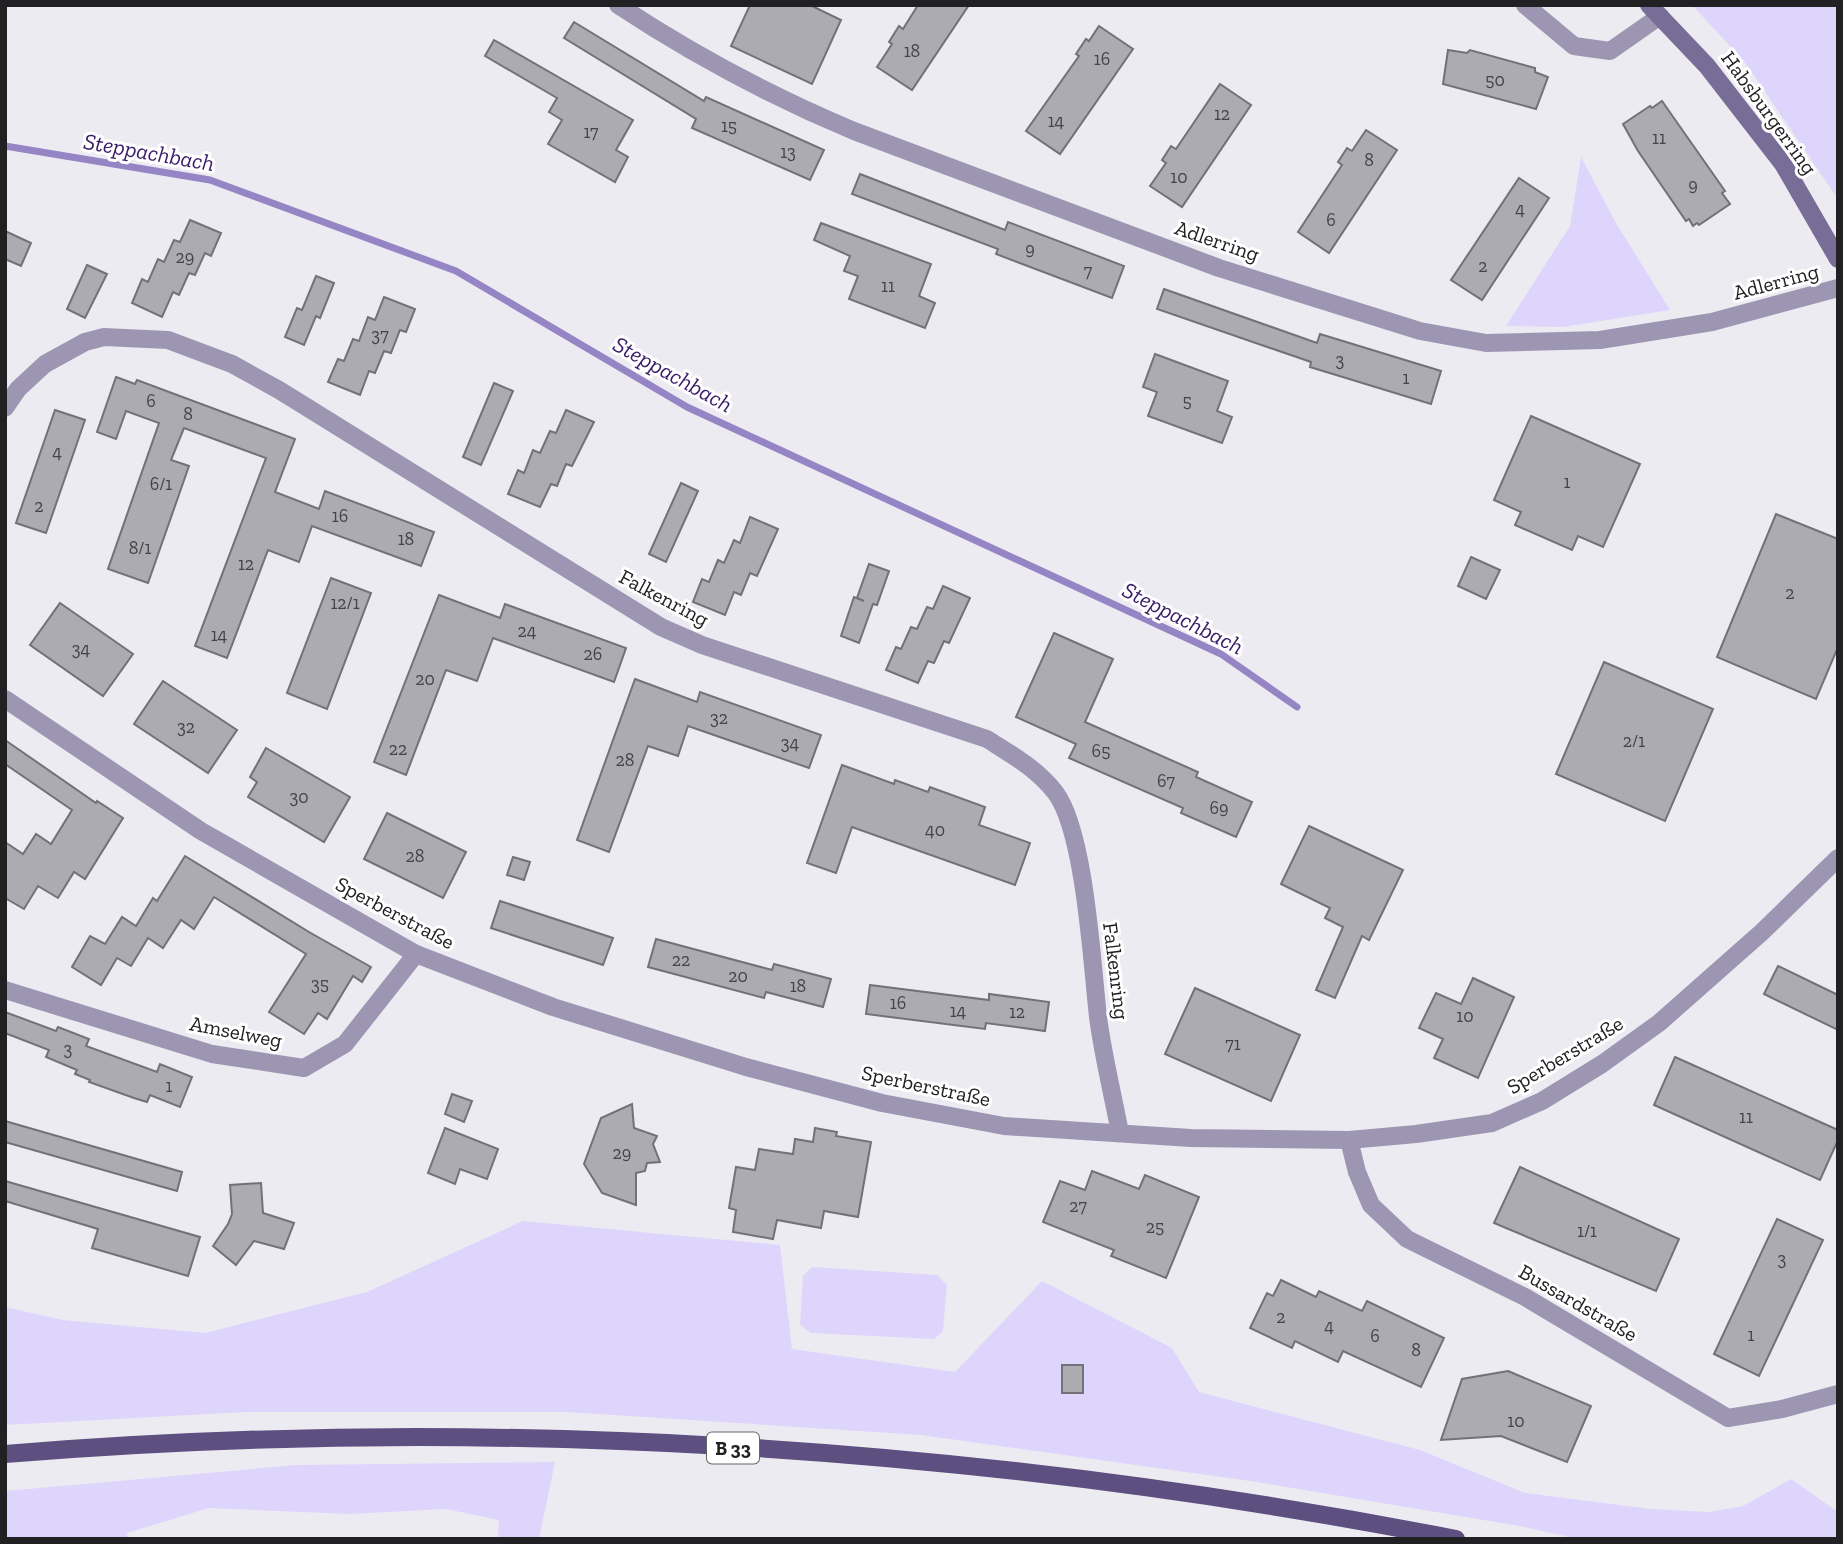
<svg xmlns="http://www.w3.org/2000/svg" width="1843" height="1544" viewBox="0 0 1843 1544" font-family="'Zilla Slab',serif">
	<rect width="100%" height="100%" fill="#edebf2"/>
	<g fill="#ded5fc">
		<path d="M 1692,5 L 1838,5 L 1838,199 L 1744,61 Z"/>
		<path d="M 1581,157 L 1616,223 L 1670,310 L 1563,327 L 1506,326 L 1570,226 Z"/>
		<path d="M 523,1221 L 780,1245 L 792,1349 L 955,1372 L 1042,1281 L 1172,1348 L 1199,1392 L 1420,1450 L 1525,1493 L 1651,1509 L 1709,1512 L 1743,1506 L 1791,1479 L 1838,1512 L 1838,1539 L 1578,1539 L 1519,1526 L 1257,1482 L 921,1435 L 567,1412 L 246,1412 L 5,1425 L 5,1307 L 63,1320 L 205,1333 L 367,1292 Z"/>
		<path d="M 812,1267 L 937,1275 L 947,1285 L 943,1331 L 934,1339 L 811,1333 L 800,1325 L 803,1276 Z"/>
		<path d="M 555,1462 L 539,1539 L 498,1539 L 499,1520 L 446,1509 L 349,1514 L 209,1508 L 127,1533 L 128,1539 L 5,1539 L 5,1491 L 297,1465 Z"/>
	</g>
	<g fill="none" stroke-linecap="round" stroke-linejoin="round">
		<path stroke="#9685c5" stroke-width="7" d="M 5,146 L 210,180 L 456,271 L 687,407 L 1221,654 L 1297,707"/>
	</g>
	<g fill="#adabb2" stroke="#727177" stroke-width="2">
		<path d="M 750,5 L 810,5 L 841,20 L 812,84 L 731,46 Z"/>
		<path d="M 918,5 L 969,5 L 912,90 L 877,67 L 892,44 L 889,42 L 899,26 L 903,29 Z"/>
		<path d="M 574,22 L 704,101 L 706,97 L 824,150 L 810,180 L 692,128 L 696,119 L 564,38 Z"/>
		<path d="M 1099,26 L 1133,49 L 1060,154 L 1026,131 L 1079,56 L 1076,54 L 1086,39 L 1089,41 Z"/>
		<path d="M 494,40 L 633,120 L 616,150 L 628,157 L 615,182 L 548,144 L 562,120 L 549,112 L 557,98 L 485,56 Z"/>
		<path d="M 1448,50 L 1467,53 L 1470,50 L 1535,68 L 1535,72 L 1548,77 L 1536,109 L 1443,84 Z"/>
		<path d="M 1220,84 L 1251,105 L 1182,207 L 1150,186 L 1166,163 L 1162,160 L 1171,146 L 1176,149 Z"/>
		<path d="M 1662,101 L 1725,191 L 1722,193 L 1730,204 L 1699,225 L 1697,223 L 1693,226 L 1689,219 L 1686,221 L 1638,151 L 1623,124 L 1650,106 L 1652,108 Z"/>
		<path d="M 1366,130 L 1397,150 L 1329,253 L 1298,232 L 1342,165 L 1338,162 L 1347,148 L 1352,151 Z"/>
		<path d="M 860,174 L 1005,230 L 1008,222 L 1124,266 L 1112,298 L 996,254 L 998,249 L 852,194 Z"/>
		<path d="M 1519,178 L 1549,198 L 1482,300 L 1451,280 Z"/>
		<path d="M 190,220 L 221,233 L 211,256 L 205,253 L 195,275 L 189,273 L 179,295 L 173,292 L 162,317 L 132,303 L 142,279 L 148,282 L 158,259 L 164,262 L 174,240 L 180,242 Z"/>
		<path d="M 821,223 L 931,264 L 919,296 L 935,303 L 925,328 L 849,299 L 858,276 L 844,271 L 850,256 L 814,240 Z"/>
		<path d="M 5,231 L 31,243 L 21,266 L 5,259 Z"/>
		<path d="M 87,265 L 107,274 L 85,318 L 67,309 Z"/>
		<path d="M 316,276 L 334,283 L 320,318 L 316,316 L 304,345 L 285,337 L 297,308 L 302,310 Z"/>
		<path d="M 1164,289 L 1317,343 L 1320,334 L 1441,371 L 1431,404 L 1310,367 L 1311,362 L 1157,309 Z"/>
		<path d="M 384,297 L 415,309 L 406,332 L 400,330 L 391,353 L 384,351 L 375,373 L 369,371 L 360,395 L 328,382 L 338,359 L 344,361 L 353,339 L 359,341 L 368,317 L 375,320 Z"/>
		<path d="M 1155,354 L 1228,381 L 1217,411 L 1232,417 L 1222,443 L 1148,416 L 1157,392 L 1143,387 Z"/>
		<path d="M 116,377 L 135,384 L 137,380 L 295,439 L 275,492 L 319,509 L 325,491 L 434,532 L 421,566 L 312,526 L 299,562 L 268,550 L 227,658 L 195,646 L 266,458 L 184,428 L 171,460 L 189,466 L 148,583 L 108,569 L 159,423 L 126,411 L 116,439 L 97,432 Z"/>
		<path d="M 494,383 L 513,391 L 481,465 L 463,457 Z"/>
		<path d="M 55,410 L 85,420 L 46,533 L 16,523 Z"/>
		<path d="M 566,410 L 594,422 L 572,466 L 566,464 L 557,486 L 551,484 L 540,507 L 508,494 L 518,470 L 524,473 L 533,450 L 540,453 L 550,431 L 556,433 Z"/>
		<path d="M 1531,416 L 1640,464 L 1603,547 L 1578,536 L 1572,550 L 1515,525 L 1521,512 L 1494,500 Z"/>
		<path d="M 681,483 L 698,491 L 666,562 L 649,554 Z"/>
		<path d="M 1776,514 L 1838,539 L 1838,647 L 1816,699 L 1717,657 Z"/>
		<path d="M 750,517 L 778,529 L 757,576 L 750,573 L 741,595 L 734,592 L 725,615 L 693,602 L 702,579 L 709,582 L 718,560 L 724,563 L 734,540 L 740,543 Z"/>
		<path d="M 1471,557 L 1500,570 L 1486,599 L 1458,586 Z"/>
		<path d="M 869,564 L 889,571 L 877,605 L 873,604 L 859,643 L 841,636 L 854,597 L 864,601 L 857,598 Z"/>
		<path d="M 331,578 L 371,593 L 327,709 L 287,693 Z"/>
		<path d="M 943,586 L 970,598 L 949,643 L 944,641 L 934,663 L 928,661 L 918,683 L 886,670 L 896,647 L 901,649 L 911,627 L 917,629 L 927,607 L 933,609 Z"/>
		<path d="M 439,595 L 500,618 L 505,604 L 626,648 L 614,682 L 493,638 L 477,681 L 446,670 L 406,775 L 374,762 Z"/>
		<path d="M 60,603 L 133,654 L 103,696 L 30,645 Z"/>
		<path d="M 1054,633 L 1113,659 L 1085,722 L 1198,772 L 1196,777 L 1252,802 L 1236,837 L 1181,813 L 1183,808 L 1069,758 L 1076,744 L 1016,717 Z"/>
		<path d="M 1604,662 L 1713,709 L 1665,821 L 1556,774 Z"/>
		<path d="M 635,679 L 697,702 L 700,692 L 821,735 L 809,768 L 688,726 L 678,756 L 648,746 L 609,852 L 577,840 Z"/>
		<path d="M 163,681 L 237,730 L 208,773 L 134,724 Z"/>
		<path d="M 5,740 L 96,803 L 97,801 L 123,818 L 85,879 L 74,872 L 58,898 L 38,886 L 24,909 L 5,898 L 5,842 L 23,854 L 36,834 L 51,844 L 72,810 L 5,764 Z"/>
		<path d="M 266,748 L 350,797 L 324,842 L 248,797 L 257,782 L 250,777 Z"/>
		<path d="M 842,765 L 894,784 L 895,780 L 928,792 L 930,787 L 985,807 L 979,825 L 1030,843 L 1015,885 L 852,827 L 836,873 L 807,863 Z"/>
		<path d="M 387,813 L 466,852 L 443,898 L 364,859 Z"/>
		<path d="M 1309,826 L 1403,870 L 1369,940 L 1362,936 L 1335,998 L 1316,990 L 1343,927 L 1325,918 L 1330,908 L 1281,884 Z"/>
		<path d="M 185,856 L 309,932 L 371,967 L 362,982 L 353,976 L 327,1019 L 318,1013 L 304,1034 L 269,1012 L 306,954 L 214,897 L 194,929 L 181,920 L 163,948 L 148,938 L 131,966 L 117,958 L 101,985 L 72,967 L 90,936 L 105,944 L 122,917 L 136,926 L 153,898 L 157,901 Z"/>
		<path d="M 513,857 L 530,862 L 524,880 L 507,875 Z"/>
		<path d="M 500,901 L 613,938 L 603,965 L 491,928 Z"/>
		<path d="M 656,939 L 772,970 L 774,964 L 831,979 L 823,1007 L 766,992 L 764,998 L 648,967 Z"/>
		<path d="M 1778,966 L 1838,995 L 1838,1030 L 1764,994 Z"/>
		<path d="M 1473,978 L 1514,997 L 1478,1078 L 1434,1058 L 1443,1039 L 1419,1028 L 1436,993 L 1461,1004 Z"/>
		<path d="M 870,985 L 989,1000 L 989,994 L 1049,1002 L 1045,1031 L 986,1023 L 985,1029 L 866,1014 Z"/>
		<path d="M 1195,988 L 1300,1035 L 1271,1101 L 1165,1054 Z"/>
		<path d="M 5,1012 L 56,1031 L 58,1027 L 89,1039 L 86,1046 L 157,1072 L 160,1064 L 192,1077 L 180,1107 L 150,1095 L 147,1102 L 134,1098 L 89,1082 L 90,1080 L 75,1074 L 77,1070 L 46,1057 L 49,1050 L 5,1033 Z"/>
		<path d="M 1675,1057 L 1838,1130 L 1838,1140 L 1820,1180 L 1654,1105 Z"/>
		<path d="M 452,1094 L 472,1101 L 464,1122 L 445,1114 Z"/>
		<path d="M 632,1104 L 634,1128 L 657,1136 L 653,1144 L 660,1162 L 647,1163 L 645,1171 L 636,1173 L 636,1205 L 602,1193 L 584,1164 L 601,1118 Z"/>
		<path d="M 5,1121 L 182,1172 L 177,1191 L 5,1142 Z"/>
		<path d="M 445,1128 L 498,1149 L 487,1179 L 460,1169 L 455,1184 L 428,1173 Z"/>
		<path d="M 815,1128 L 837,1132 L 836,1136 L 871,1142 L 858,1217 L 824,1211 L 821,1228 L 777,1220 L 773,1239 L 733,1232 L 736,1210 L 729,1208 L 736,1167 L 755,1170 L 759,1149 L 793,1154 L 795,1139 L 813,1142 Z"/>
		<path d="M 1520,1167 L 1679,1239 L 1656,1291 L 1494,1223 Z"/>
		<path d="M 1092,1171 L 1139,1189 L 1145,1175 L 1199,1197 L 1166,1278 L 1111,1256 L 1114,1250 L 1043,1222 L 1060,1181 L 1085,1190 Z"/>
		<path d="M 5,1181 L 200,1237 L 188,1276 L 92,1248 L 98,1229 L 5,1201 Z"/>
		<path d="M 261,1183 L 263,1213 L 294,1223 L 284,1249 L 254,1241 L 236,1265 L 213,1246 L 228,1224 L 232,1214 L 230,1185 Z"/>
		<path d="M 1777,1219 L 1823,1240 L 1759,1376 L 1714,1354 Z"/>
		<path d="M 1281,1280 L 1316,1297 L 1319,1291 L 1362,1311 L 1367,1301 L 1444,1338 L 1421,1387 L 1343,1351 L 1338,1362 L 1295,1341 L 1292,1348 L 1250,1328 L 1267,1293 L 1273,1296 Z"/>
		<rect x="1062" y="1365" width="21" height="28"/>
		<path d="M 1508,1371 L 1591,1406 L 1567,1462 L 1501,1436 L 1441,1440 L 1462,1379 Z"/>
	</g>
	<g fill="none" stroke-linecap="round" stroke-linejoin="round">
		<g stroke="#9d96b3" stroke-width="18">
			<path d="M 618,5 C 692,54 773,97 854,131 L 1219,268 L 1420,331 L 1486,343 L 1600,340 L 1712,322 L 1838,288"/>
			<path d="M 1525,5 L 1574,46 L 1610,51 L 1660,16"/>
			<path d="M 5,408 L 18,389 L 45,364 L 85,342 L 104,337 L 168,340 L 232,364 L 279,390 L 661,627 L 702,645 L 987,739 C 1012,755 1036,768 1055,792 C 1085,831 1092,964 1098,1017 C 1103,1056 1113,1095 1120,1133"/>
			<path d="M 5,699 L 201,831 L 416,954 L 553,1007 L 746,1067 L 882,1103 L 1004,1126 L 1191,1138 L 1349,1140 L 1416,1134 L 1492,1123 L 1542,1101 L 1602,1064 L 1659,1023 L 1762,932 L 1838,858"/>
			<path d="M 5,990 L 212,1054 L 304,1068 L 345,1044 L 416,954"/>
			<path d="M 1349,1140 L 1357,1172 L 1371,1205 L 1407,1239 L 1525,1297 L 1728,1418 L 1782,1409 L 1838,1394"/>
		</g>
		<path stroke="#786d97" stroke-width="18" d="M 1649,5 L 1707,66 L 1783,164 L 1838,259"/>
		<path stroke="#5e4f81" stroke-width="18" d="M 5,1454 C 487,1414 982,1446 1456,1539"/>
	</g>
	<g text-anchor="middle" stroke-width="6" stroke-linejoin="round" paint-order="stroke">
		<g font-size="18" fill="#444447">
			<text x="912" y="57">18</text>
			<text x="1102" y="65">16</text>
			<text x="1495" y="86">50</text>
			<text x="1222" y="120">12</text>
			<text x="1056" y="127">14</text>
			<text x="729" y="132">15</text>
			<text x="591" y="138">17</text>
			<text x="1659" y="144">11</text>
			<text x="788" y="158">13</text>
			<text x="1369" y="166">8</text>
			<text x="1179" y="183">10</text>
			<text x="1693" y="191">9</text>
			<text x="1520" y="215">4</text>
			<text x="1331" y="226">6</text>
			<text x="1030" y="255">9</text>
			<text x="185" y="263">29</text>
			<text x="1483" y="272">2</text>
			<text x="1088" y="277">7</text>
			<text x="888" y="292">11</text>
			<text x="380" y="341">37</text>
			<text x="1340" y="366">3</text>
			<text x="1406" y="384">1</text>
			<text x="151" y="407">6</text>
			<text x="1187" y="407">5</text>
			<text x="188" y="420">8</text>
			<text x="57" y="458">4</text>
			<text x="1567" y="488">1</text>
			<text x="161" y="490">6/1</text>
			<text x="39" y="512">2</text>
			<text x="340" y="522">16</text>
			<text x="406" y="545">18</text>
			<text x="140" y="554">8/1</text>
			<text x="246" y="570">12</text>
			<text x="1790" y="599">2</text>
			<text x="345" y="609">12/1</text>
			<text x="527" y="637">24</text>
			<text x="219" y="641">14</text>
			<text x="81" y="655">34</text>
			<text x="593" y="660">26</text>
			<text x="425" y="685">20</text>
			<text x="719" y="724">32</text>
			<text x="186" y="733">32</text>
			<text x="1634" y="747">2/1</text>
			<text x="790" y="749">34</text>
			<text x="398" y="755">22</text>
			<text x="1101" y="757">65</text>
			<text x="625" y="766">28</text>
			<text x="1166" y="787">67</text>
			<text x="299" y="803">30</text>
			<text x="1219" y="814">69</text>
			<text x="935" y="836">40</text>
			<text x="415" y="862">28</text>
			<text x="681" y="966">22</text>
			<text x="738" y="982">20</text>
			<text x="320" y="990">35</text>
			<text x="798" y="992">18</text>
			<text x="898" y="1009">16</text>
			<text x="958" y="1017">14</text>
			<text x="1017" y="1018">12</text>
			<text x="1465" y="1022">10</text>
			<text x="1233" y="1050">71</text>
			<text x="68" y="1055">3</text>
			<text x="169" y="1092">1</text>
			<text x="1746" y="1123">11</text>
			<text x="622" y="1159">29</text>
			<text x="1078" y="1212">27</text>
			<text x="1155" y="1233">25</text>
			<text x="1587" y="1237">1/1</text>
			<text x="1782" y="1265">3</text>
			<text x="1281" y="1323">2</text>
			<text x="1329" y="1332">4</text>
			<text x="1751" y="1341">1</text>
			<text x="1375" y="1342">6</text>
			<text x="1416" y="1356">8</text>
			<text x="1516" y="1427">10</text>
		</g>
		<rect fill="#fff" stroke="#646465" stroke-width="2" x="707" y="1432.5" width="52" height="31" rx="5"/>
		<g font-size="19" font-weight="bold" fill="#212123">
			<text x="733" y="1455">B 33</text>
		</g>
		<g font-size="21" fill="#212123" stroke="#fff">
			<text transform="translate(1769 113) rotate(54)" y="7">Habsburgerring</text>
			<text transform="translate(1217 241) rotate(19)" y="7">Adlerring</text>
			<text transform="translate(1776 282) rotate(-15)" y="7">Adlerring</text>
			<text transform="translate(664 598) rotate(28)" y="7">Falkenring</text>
			<text transform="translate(395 913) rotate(28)" y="7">Sperberstraße</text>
			<text transform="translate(1116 971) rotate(83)" y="7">Falkenring</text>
			<text transform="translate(236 1032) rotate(11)" y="7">Amselweg</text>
			<text transform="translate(1565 1055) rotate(-31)" y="7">Sperberstraße</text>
			<text transform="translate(926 1086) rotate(12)" y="7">Sperberstraße</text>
			<text transform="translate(1578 1303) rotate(30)" y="7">Bussardstraße</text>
		</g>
		<g font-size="23" font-style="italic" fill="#391b67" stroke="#fff">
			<text transform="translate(149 152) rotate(10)" y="8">Steppachbach</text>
			<text transform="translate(673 374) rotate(29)" y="8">Steppachbach</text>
			<text transform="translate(1183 618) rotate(27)" y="8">Steppachbach</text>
		</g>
	</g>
	<rect width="1843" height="1544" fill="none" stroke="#212123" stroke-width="14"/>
</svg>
